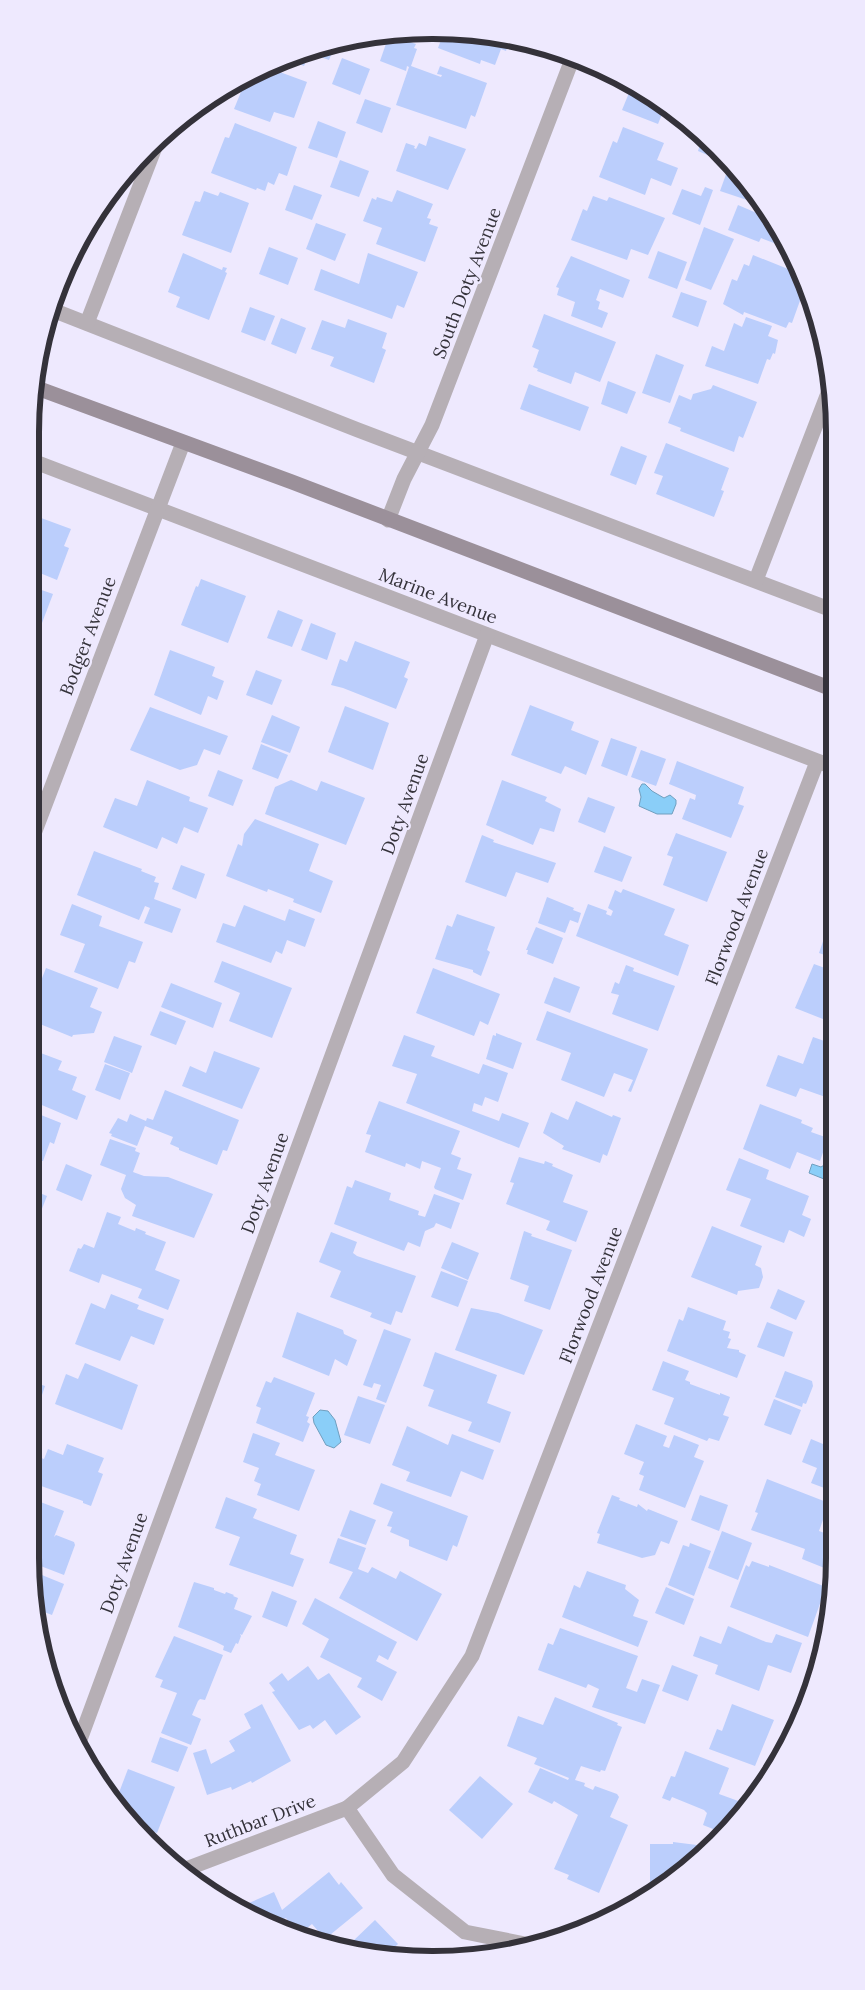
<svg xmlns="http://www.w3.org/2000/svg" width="865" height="1990" viewBox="0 0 865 1990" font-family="Lora,serif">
	<rect width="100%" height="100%" fill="#eee9fe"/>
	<g fill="#8acef8" stroke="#709fbf">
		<path d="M 642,784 L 645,784 L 652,791 L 664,798 L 670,795 L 676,800 L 676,804 L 672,814 L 657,814 L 639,806 L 641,797 L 639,789 Z"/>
		<path d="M 834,1159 L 834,1183 L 809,1173 L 812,1164 L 821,1167 Z"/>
		<path d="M 320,1410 L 328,1411 L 335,1420 L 341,1442 L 334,1448 L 326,1445 L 314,1423 L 313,1417 Z"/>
	</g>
	<g fill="#bbcefc">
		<path d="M 406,31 L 425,31 L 421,42 L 397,32 Z"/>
		<path d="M 444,32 L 485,33 L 510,39 L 506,51 L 501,49 L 495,65 L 481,60 L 480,64 L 438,48 Z"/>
		<path d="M 389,35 L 416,44 L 414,48 L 417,49 L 411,66 L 441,77 L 442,75 L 437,74 L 440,66 L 487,83 L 475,117 L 471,115 L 466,129 L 396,105 L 409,67 L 407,66 L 406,71 L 380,61 Z"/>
		<path d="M 336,43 L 329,60 L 309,53 L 304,66 L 287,59 Z"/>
		<path d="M 342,58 L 370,69 L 360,95 L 332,84 Z"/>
		<path d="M 266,67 L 307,82 L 294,118 L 274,112 L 270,122 L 234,109 L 243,87 L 240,86 L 242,79 Z"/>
		<path d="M 631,88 L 677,113 L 689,125 L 662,114 L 658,124 L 622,110 Z"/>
		<path d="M 365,99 L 391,108 L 382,133 L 356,123 Z"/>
		<path d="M 318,121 L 346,132 L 337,158 L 308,148 Z"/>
		<path d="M 235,123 L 297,147 L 287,176 L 279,173 L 274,185 L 268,182 L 265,191 L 257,188 L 256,190 L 211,173 L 225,137 L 229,138 Z"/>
		<path d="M 623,127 L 664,143 L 657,160 L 678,168 L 671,186 L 651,178 L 645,195 L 599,177 L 613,141 L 617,143 Z"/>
		<path d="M 429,136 L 466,149 L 448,190 L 396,171 L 406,143 L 415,146 L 414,148 L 416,149 L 419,143 L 426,146 Z"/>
		<path d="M 702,138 L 724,160 L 724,162 L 698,151 Z"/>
		<path d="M 340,160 L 369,171 L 359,197 L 330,187 Z"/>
		<path d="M 729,166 L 751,187 L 747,200 L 720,191 Z"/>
		<path d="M 294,185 L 322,195 L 312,220 L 285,210 Z"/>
		<path d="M 705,187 L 713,190 L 700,225 L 672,214 L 682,189 L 701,196 Z"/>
		<path d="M 397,190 L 433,204 L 427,218 L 431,219 L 429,224 L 438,227 L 425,262 L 376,244 L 382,228 L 363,221 L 372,198 L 376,200 L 377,197 L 392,202 Z"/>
		<path d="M 204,191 L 218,196 L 220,192 L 249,203 L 231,253 L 182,235 L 195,201 L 200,202 Z"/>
		<path d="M 593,196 L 607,201 L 609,197 L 665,218 L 648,255 L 631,249 L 627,260 L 571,240 L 583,209 L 587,211 Z"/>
		<path d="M 738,205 L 759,214 L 761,211 L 765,210 L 787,248 L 761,238 L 759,242 L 728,230 Z"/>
		<path d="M 316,223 L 346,234 L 335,261 L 306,249 Z"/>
		<path d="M 704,227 L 734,239 L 711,290 L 685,280 Z"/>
		<path d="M 269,247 L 298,258 L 288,285 L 259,274 Z"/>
		<path d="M 658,251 L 687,262 L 677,289 L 648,278 Z"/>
		<path d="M 183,253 L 222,270 L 223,267 L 227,268 L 225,272 L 227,273 L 209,320 L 176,307 L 180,297 L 168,292 Z"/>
		<path d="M 368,253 L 418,272 L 404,308 L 397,305 L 392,319 L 314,290 L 321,269 L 359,284 Z"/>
		<path d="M 753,255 L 803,275 L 798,287 L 803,288 L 802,295 L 792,323 L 789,322 L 786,328 L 744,312 L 743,315 L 723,304 L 732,279 L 737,281 L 744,264 L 749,266 Z"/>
		<path d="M 571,256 L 630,280 L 623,298 L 600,289 L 596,300 L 600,302 L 598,309 L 608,313 L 602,328 L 571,316 L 575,302 L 557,295 L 559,288 L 556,287 Z"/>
		<path d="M 681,292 L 707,301 L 698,327 L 672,317 Z"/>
		<path d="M 250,307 L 275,316 L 265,341 L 241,332 Z"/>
		<path d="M 544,314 L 616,342 L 600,382 L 575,372 L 571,384 L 537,371 L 538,369 L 533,367 L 539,350 L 532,347 Z"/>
		<path d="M 746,317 L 772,326 L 768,336 L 778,340 L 775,354 L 773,353 L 770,360 L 767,359 L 758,384 L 705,366 L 712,346 L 724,351 L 734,323 L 742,327 Z"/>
		<path d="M 281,318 L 306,328 L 296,354 L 271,344 Z"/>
		<path d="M 348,319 L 387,333 L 382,348 L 386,350 L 374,383 L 330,366 L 334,357 L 311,349 L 322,320 L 345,328 Z"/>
		<path d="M 656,354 L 684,365 L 670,403 L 642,393 Z"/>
		<path d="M 608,381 L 636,392 L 627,414 L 601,404 Z"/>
		<path d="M 529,384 L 589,407 L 580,431 L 520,409 Z"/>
		<path d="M 713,385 L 757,402 L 743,438 L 739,436 L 734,452 L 680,431 L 681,428 L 668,423 L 679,395 L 691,400 L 693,394 L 711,389 Z"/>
		<path d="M 666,443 L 729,468 L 721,490 L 724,491 L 714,517 L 656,494 L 663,476 L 654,473 Z"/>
		<path d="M 621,446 L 647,456 L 636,485 L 610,475 Z"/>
		<path d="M 33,515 L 71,529 L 64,546 L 69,548 L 57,580 L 30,569 L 30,522 Z"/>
		<path d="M 201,579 L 246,596 L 228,643 L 181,625 L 196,586 L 198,587 Z"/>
		<path d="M 30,586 L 53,594 L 34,644 L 30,642 Z"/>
		<path d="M 278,610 L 303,620 L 292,647 L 267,638 Z"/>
		<path d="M 311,623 L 336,633 L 327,660 L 301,650 Z"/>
		<path d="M 355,641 L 410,662 L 404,677 L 408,679 L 396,709 L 343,688 L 331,685 L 340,659 L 347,662 Z"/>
		<path d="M 170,650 L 215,667 L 212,676 L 224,681 L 217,700 L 208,696 L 201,715 L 154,695 Z"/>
		<path d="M 256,670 L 282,680 L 272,705 L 246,695 Z"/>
		<path d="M 530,705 L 574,722 L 571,730 L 599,741 L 586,775 L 565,766 L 561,774 L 511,755 Z"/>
		<path d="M 345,706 L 389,723 L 373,770 L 328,752 Z"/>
		<path d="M 150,707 L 228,736 L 220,755 L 204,749 L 197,765 L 180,770 L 130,750 Z"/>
		<path d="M 272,715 L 300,727 L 290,753 L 261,742 Z"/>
		<path d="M 611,738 L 637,747 L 627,776 L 601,766 Z"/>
		<path d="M 261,744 L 288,755 L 278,779 L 252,769 Z"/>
		<path d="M 641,750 L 666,759 L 656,786 L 631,777 Z"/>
		<path d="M 677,761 L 744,787 L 738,804 L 744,806 L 731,838 L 682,819 L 690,798 L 695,800 L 696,795 L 669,784 Z"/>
		<path d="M 218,770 L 243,780 L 233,806 L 208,796 Z"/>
		<path d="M 147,780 L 190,797 L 189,801 L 208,808 L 198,833 L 184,827 L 177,844 L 162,837 L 157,849 L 103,827 L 115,798 L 137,806 Z"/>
		<path d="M 291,780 L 317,791 L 321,781 L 365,798 L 346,845 L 265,814 L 275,787 Z"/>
		<path d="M 502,780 L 547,797 L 545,801 L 561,809 L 554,832 L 540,828 L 533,845 L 486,825 Z"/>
		<path d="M 588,797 L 615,807 L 605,833 L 578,822 Z"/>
		<path d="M 255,819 L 319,844 L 309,871 L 333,881 L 321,913 L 293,902 L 294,899 L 268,889 L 267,892 L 226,876 L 238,844 L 242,846 L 244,834 Z"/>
		<path d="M 676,833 L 727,852 L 707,902 L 663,885 L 673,857 L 667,855 Z"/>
		<path d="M 482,835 L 494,840 L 493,842 L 556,863 L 548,883 L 516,872 L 506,897 L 465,882 Z"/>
		<path d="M 604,846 L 632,857 L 622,882 L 594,872 Z"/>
		<path d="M 94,851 L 142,869 L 141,871 L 156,877 L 154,882 L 159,883 L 154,899 L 181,909 L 172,933 L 144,923 L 150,908 L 145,906 L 139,920 L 77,895 Z"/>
		<path d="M 181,865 L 205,874 L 196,899 L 172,889 Z"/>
		<path d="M 623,889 L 675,909 L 664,935 L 689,945 L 678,976 L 576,936 L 588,904 L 607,911 L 606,914 L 611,916 L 613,911 L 608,908 L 615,890 L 621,893 Z"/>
		<path d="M 547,897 L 574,908 L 573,910 L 581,913 L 578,923 L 570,920 L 565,933 L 538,923 Z"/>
		<path d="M 72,904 L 102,916 L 99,926 L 143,942 L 135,963 L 129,961 L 118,989 L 74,972 L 85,944 L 60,935 Z"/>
		<path d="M 244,905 L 285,921 L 289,909 L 315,919 L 305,947 L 287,940 L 282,954 L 276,951 L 271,963 L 216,942 L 223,923 L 235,927 Z"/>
		<path d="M 833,912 L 833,958 L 819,953 Z"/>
		<path d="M 457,914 L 495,927 L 487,950 L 490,952 L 481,976 L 473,972 L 473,970 L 435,959 L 447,925 L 452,927 Z"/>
		<path d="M 536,927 L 563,938 L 553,964 L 527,954 L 528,950 L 526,950 Z"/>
		<path d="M 222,961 L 292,988 L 272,1038 L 229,1021 L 240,993 L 214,982 Z"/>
		<path d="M 814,964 L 833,971 L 833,1023 L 795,1008 Z"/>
		<path d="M 626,965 L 634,968 L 633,971 L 675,986 L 658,1031 L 612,1014 L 619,995 L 611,993 L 615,982 L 619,984 Z"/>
		<path d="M 46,968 L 98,988 L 90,1007 L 102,1012 L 94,1033 L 73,1035 L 72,1037 L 30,1020 L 30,1009 Z"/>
		<path d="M 433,968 L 500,994 L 488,1025 L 480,1021 L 474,1036 L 416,1013 Z"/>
		<path d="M 554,977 L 580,987 L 570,1013 L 544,1003 Z"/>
		<path d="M 171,983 L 222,1003 L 213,1028 L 161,1007 Z"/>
		<path d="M 160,1011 L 186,1021 L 176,1045 L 150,1035 Z"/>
		<path d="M 547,1011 L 648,1049 L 631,1092 L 628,1091 L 633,1080 L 614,1073 L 604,1097 L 561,1080 L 571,1053 L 536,1040 Z"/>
		<path d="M 496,1033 L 522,1043 L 513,1069 L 486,1059 L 493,1035 L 496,1036 Z"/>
		<path d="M 404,1035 L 435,1046 L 431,1056 L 479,1074 L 483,1064 L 508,1073 L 498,1102 L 485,1097 L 482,1106 L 474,1103 L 472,1111 L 499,1121 L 502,1113 L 529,1123 L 519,1148 L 406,1103 L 417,1074 L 392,1066 Z"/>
		<path d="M 114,1036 L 142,1046 L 132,1073 L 104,1062 Z"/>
		<path d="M 813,1037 L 833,1044 L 834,1100 L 800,1088 L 796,1097 L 766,1086 L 778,1055 L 803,1064 Z"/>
		<path d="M 30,1049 L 62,1061 L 58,1070 L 77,1077 L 72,1090 L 86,1096 L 77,1120 L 30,1100 Z"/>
		<path d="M 214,1051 L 260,1068 L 242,1109 L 182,1086 L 190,1066 L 206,1073 Z"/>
		<path d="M 105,1064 L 130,1073 L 120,1100 L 95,1090 Z"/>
		<path d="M 165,1090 L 239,1120 L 227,1151 L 223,1150 L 217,1165 L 179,1150 L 179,1148 L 170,1144 L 173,1137 L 145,1126 L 137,1146 L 111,1136 L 112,1134 L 109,1133 L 118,1118 L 127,1122 L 130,1114 L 146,1121 L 147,1118 L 153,1120 Z"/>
		<path d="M 379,1101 L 460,1131 L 451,1154 L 461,1158 L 457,1169 L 472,1174 L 463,1200 L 435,1189 L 434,1187 L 441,1168 L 422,1161 L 420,1169 L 406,1163 L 405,1167 L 365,1152 L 371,1135 L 366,1134 Z"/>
		<path d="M 576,1101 L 612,1117 L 613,1115 L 621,1118 L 607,1156 L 603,1154 L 600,1163 L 562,1149 L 564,1146 L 543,1133 L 551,1112 L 568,1120 Z"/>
		<path d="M 760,1104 L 802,1120 L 801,1123 L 813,1128 L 811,1132 L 828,1138 L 820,1161 L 797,1152 L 790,1169 L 743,1149 Z"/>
		<path d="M 30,1113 L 36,1115 L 36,1113 L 61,1123 L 54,1144 L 50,1142 L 43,1161 L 30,1159 Z"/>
		<path d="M 110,1139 L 136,1148 L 135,1151 L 140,1153 L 133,1172 L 144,1176 L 168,1177 L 213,1194 L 194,1238 L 132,1216 L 136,1205 L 125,1198 L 121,1189 L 126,1175 L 100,1165 Z"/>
		<path d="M 519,1157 L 544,1164 L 545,1161 L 553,1164 L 552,1166 L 573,1175 L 563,1202 L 588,1211 L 576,1242 L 546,1230 L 550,1221 L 506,1204 L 514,1183 L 510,1182 Z"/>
		<path d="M 739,1158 L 769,1170 L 766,1179 L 809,1196 L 802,1215 L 811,1219 L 804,1237 L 789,1230 L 784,1243 L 740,1226 L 751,1199 L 726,1190 Z"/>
		<path d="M 66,1164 L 92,1175 L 82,1201 L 56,1190 Z"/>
		<path d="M 355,1180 L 391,1193 L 389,1200 L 419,1211 L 418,1215 L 425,1217 L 434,1194 L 460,1203 L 451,1229 L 436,1223 L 434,1227 L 425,1231 L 420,1247 L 408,1242 L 404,1251 L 334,1224 L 347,1186 L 352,1188 Z"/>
		<path d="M 30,1189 L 47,1196 L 30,1239 Z"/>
		<path d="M 107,1212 L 121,1217 L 118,1224 L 135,1231 L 136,1228 L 146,1232 L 145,1234 L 166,1242 L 155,1270 L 180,1280 L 168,1310 L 138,1298 L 142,1289 L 102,1274 L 99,1283 L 69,1271 L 78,1248 L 81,1249 L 84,1244 L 94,1248 Z"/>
		<path d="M 712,1226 L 762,1246 L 755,1265 L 761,1268 L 763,1277 L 759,1288 L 738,1291 L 737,1295 L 691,1277 Z"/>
		<path d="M 524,1231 L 532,1234 L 531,1236 L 572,1250 L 550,1310 L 524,1301 L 529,1286 L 510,1279 Z"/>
		<path d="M 331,1232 L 357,1242 L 353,1253 L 357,1256 L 416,1276 L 402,1313 L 396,1311 L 391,1325 L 370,1317 L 372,1313 L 330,1297 L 341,1271 L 319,1262 Z"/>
		<path d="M 834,1238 L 834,1270 L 823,1266 Z"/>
		<path d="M 452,1242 L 479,1253 L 468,1280 L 441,1268 Z"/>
		<path d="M 441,1271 L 468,1281 L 458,1307 L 431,1297 Z"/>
		<path d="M 778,1289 L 805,1301 L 796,1320 L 770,1308 Z"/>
		<path d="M 111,1294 L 139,1305 L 137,1309 L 164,1319 L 154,1345 L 131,1336 L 120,1361 L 75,1344 L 91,1303 L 105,1309 Z"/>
		<path d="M 688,1307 L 726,1321 L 723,1330 L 730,1332 L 728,1338 L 731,1339 L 727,1348 L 739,1350 L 739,1352 L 746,1355 L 737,1378 L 667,1351 L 679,1319 L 683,1321 Z"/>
		<path d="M 471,1308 L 498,1313 L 543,1330 L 524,1375 L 455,1350 Z"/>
		<path d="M 297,1312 L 343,1330 L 344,1334 L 357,1340 L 347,1366 L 335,1359 L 329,1376 L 282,1357 Z"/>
		<path d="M 767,1322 L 793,1332 L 784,1357 L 757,1347 Z"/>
		<path d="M 384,1329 L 411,1339 L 386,1403 L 376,1399 L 381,1385 L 374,1383 L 372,1388 L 363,1385 Z"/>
		<path d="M 435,1352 L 497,1375 L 487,1403 L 511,1412 L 500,1443 L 468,1431 L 472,1422 L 428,1406 L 434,1390 L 423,1386 Z"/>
		<path d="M 663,1361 L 689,1371 L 685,1380 L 690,1382 L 690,1384 L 720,1395 L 720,1393 L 730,1397 L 723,1415 L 729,1417 L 719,1441 L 709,1438 L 707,1441 L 664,1424 L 674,1398 L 652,1390 Z"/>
		<path d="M 85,1363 L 138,1385 L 122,1430 L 55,1404 L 66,1374 L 78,1379 Z"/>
		<path d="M 785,1371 L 812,1381 L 813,1386 L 806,1404 L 803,1403 L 802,1407 L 775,1397 Z"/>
		<path d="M 274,1377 L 315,1393 L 306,1416 L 309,1417 L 307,1422 L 310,1424 L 303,1442 L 256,1423 L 261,1408 L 256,1406 L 266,1381 L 271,1383 Z"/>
		<path d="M 30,1381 L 45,1386 L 36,1413 L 30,1411 Z"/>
		<path d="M 358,1396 L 385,1405 L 370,1444 L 344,1435 Z"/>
		<path d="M 774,1399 L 801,1410 L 791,1435 L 764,1425 Z"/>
		<path d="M 30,1413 L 34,1415 L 33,1419 L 36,1420 L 30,1436 Z"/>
		<path d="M 636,1424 L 667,1436 L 663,1446 L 669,1448 L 674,1435 L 699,1445 L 694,1457 L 704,1461 L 685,1508 L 639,1490 L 644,1476 L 639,1474 L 644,1462 L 624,1454 Z"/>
		<path d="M 407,1426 L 448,1445 L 452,1434 L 494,1450 L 483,1480 L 461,1471 L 451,1497 L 406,1481 L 410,1472 L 392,1465 Z"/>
		<path d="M 253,1433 L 280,1443 L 275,1455 L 315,1470 L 299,1511 L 257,1495 L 261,1484 L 254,1481 L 259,1468 L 243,1462 Z"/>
		<path d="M 826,1435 L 835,1438 L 835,1492 L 811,1483 L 817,1468 L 802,1462 L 811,1439 L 823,1444 Z"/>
		<path d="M 67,1444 L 104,1458 L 98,1472 L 103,1474 L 91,1506 L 83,1503 L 83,1501 L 30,1482 L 30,1463 L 33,1455 L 44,1459 L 48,1449 L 63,1455 Z"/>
		<path d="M 767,1479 L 829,1503 L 819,1531 L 835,1537 L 832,1571 L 802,1559 L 805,1549 L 751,1530 L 758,1513 L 755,1512 Z"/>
		<path d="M 381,1483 L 468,1516 L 457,1547 L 453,1545 L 447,1561 L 409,1546 L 409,1540 L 390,1532 L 392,1527 L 387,1526 L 393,1512 L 373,1504 Z"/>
		<path d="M 612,1495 L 620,1498 L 619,1500 L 637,1507 L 638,1504 L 647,1511 L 648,1509 L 678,1521 L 669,1544 L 661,1541 L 655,1555 L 642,1558 L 597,1543 L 600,1534 L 597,1533 Z"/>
		<path d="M 700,1495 L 728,1505 L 719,1531 L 691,1520 Z"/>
		<path d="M 226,1497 L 257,1509 L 253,1518 L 297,1535 L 290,1554 L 304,1559 L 293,1587 L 229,1565 L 240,1537 L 215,1528 Z"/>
		<path d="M 30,1498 L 64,1511 L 54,1537 L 56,1535 L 74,1542 L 75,1545 L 64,1575 L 38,1565 L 41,1556 L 30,1551 Z"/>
		<path d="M 350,1510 L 376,1520 L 366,1545 L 340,1536 Z"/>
		<path d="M 722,1531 L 752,1543 L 738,1580 L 708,1568 Z"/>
		<path d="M 338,1538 L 366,1548 L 358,1569 L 368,1573 L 372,1567 L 396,1579 L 400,1571 L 442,1594 L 417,1641 L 339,1598 L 353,1572 L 329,1563 Z"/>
		<path d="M 690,1543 L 711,1551 L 694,1596 L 668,1585 L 683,1545 L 689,1547 Z"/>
		<path d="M 752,1561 L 769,1567 L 769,1565 L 826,1587 L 808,1637 L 730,1607 L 746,1565 L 749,1567 Z"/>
		<path d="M 32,1571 L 64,1584 L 52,1615 L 39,1610 Z"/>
		<path d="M 587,1571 L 626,1585 L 625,1589 L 639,1600 L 633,1616 L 648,1621 L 638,1647 L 562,1617 L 574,1585 L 580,1588 Z"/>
		<path d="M 194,1582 L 214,1588 L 214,1590 L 225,1594 L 226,1592 L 234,1595 L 233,1596 L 238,1598 L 234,1609 L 252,1616 L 242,1635 L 240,1634 L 241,1636 L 238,1644 L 236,1643 L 231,1653 L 223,1650 L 224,1646 L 216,1642 L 178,1627 Z"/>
		<path d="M 666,1587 L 694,1599 L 684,1625 L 655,1613 Z"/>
		<path d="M 272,1591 L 297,1601 L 287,1627 L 262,1617 Z"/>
		<path d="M 315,1598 L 397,1642 L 388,1660 L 379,1655 L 376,1661 L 397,1672 L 382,1701 L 357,1687 L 362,1678 L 320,1657 L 329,1639 L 302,1624 Z"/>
		<path d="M 728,1626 L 766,1642 L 772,1643 L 776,1634 L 802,1643 L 791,1673 L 768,1665 L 759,1691 L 715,1674 L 718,1665 L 693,1656 L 700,1636 L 721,1644 Z"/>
		<path d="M 560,1628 L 638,1656 L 626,1688 L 637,1692 L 642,1679 L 660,1685 L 645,1724 L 592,1707 L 599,1689 L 588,1684 L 586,1688 L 538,1670 L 548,1643 L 553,1645 Z"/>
		<path d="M 174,1636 L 223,1655 L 205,1700 L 200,1699 L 198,1701 L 192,1715 L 201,1719 L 191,1745 L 161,1733 L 177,1693 L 160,1687 L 163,1680 L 155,1677 Z"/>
		<path d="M 672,1665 L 698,1675 L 688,1701 L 662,1691 Z"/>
		<path d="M 308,1666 L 318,1680 L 329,1673 L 361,1717 L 336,1735 L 325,1720 L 313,1729 L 310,1725 L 299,1730 L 272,1692 L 275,1691 L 269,1683 L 282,1673 L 288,1681 Z"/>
		<path d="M 555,1697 L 618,1723 L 617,1725 L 622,1727 L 605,1771 L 601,1770 L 600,1772 L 581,1766 L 575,1780 L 585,1783 L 584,1786 L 593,1790 L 595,1786 L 617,1794 L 619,1797 L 610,1817 L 628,1825 L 599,1893 L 567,1879 L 569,1875 L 554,1869 L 578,1815 L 554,1801 L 552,1804 L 528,1792 L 540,1768 L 568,1780 L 569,1778 L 534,1764 L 537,1758 L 507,1746 L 518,1716 L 543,1725 Z"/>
		<path d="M 262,1704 L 291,1761 L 252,1783 L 251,1781 L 232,1790 L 231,1787 L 207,1795 L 193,1753 L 206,1749 L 211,1764 L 235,1751 L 229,1741 L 251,1728 L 244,1714 Z"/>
		<path d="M 732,1704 L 774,1720 L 755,1766 L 709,1749 L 717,1729 L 722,1731 Z"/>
		<path d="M 160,1737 L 188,1747 L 178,1772 L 151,1762 Z"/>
		<path d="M 685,1751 L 729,1768 L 719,1794 L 741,1802 L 732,1825 L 723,1833 L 703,1825 L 707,1813 L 704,1810 L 672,1797 L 670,1801 L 662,1798 L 671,1776 L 675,1777 Z"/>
		<path d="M 128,1769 L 175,1787 L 157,1833 L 131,1824 L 115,1803 Z"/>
		<path d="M 480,1776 L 513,1804 L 482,1839 L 449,1810 Z"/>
		<path d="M 673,1842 L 697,1845 L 697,1854 L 650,1893 L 650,1844 L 673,1844 Z"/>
		<path d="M 329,1872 L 339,1885 L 341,1882 L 363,1908 L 325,1939 L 312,1924 L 307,1928 L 293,1928 L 286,1918 L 275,1923 L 254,1915 L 249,1903 L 274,1892 L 282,1910 Z"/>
		<path d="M 245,1903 L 250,1913 L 235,1907 Z"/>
		<path d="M 375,1920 L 398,1944 L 386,1955 L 356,1952 L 359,1950 L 352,1942 Z"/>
	</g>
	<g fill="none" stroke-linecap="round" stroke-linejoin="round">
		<g stroke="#b6afb5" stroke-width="15">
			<path d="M 50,309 L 358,430 L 832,610"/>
			<path d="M 30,460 L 833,767"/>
		</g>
		<g stroke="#b6afb5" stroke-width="15">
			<path d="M 87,323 L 157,142"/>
			<path d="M 388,520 L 404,479 L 432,425 L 573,57"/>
			<path d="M 756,580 L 832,383"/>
			<path d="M 30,844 L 183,443"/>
			<path d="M 78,1745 L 487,635"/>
			<path d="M 347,1808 L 393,1875 L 465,1932 L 530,1945"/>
			<path d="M 186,1869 L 347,1808 L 403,1762 L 472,1656 L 817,762"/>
		</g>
		<path stroke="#9b909a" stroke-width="15" d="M 37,388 L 292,482 L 832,689"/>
	</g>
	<g text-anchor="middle" stroke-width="5" stroke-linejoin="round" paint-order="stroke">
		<g font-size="18" fill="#34323a" stroke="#eee9fe">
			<text transform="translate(467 283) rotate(-69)" y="6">South Doty Avenue</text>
			<text transform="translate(438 596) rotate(21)" y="6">Marine Avenue</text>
			<text transform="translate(88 636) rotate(-69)" y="6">Bodger Avenue</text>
			<text transform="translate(405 804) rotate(-70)" y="6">Doty Avenue</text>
			<text transform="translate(737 917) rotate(-69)" y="6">Florwood Avenue</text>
			<text transform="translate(265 1183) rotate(-70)" y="6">Doty Avenue</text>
			<text transform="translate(591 1295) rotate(-69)" y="6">Florwood Avenue</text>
			<text transform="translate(124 1563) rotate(-70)" y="6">Doty Avenue</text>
			<text transform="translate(260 1821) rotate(-21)" y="6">Ruthbar Drive</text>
		</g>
	</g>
	<path d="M0 0H865V1990H0ZM432 39H433A393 393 0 0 1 826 432V1558A393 393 0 0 1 433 1951H432A393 393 0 0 1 39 1558V432A393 393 0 0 1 432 39Z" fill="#eee9fe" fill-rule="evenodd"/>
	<path fill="none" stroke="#34323a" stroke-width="6" d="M432 39H433A393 393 0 0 1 826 432V1558A393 393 0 0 1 433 1951H432A393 393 0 0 1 39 1558V432A393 393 0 0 1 432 39Z"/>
</svg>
